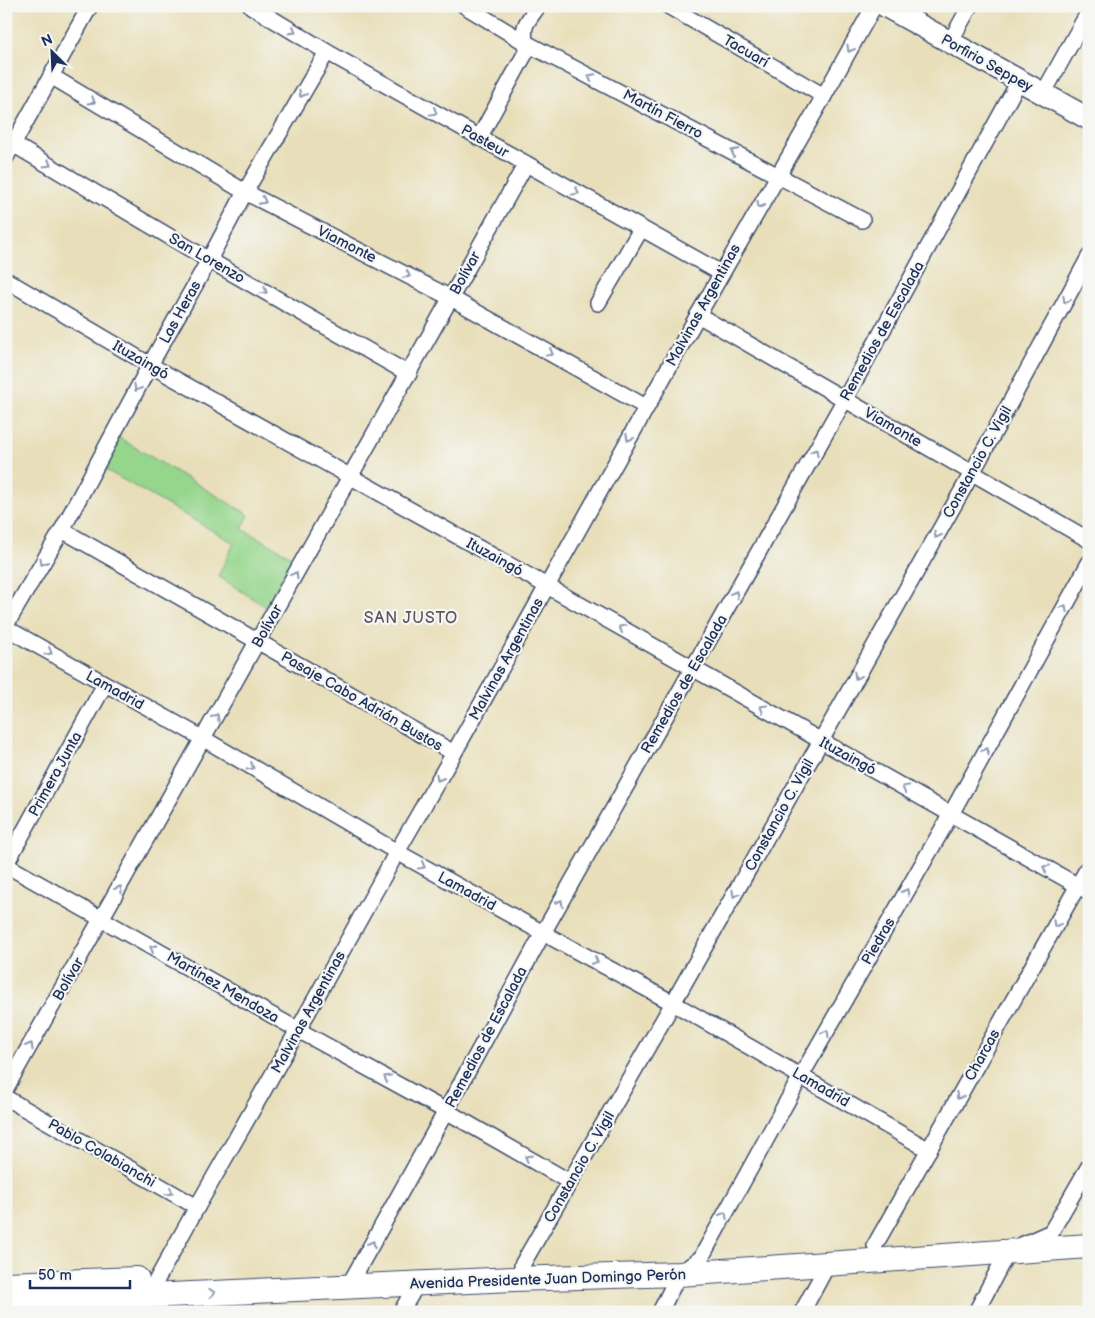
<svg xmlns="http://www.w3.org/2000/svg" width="1095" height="1318" viewBox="0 0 1095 1318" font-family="'Balsamiq Sans',sans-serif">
	<rect width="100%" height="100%" fill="#f6f6f2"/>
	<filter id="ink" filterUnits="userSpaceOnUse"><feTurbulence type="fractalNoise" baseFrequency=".02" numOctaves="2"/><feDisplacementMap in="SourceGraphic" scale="10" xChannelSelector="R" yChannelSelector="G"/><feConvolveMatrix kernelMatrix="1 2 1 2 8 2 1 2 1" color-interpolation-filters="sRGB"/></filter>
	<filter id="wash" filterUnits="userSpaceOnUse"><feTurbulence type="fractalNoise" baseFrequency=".0096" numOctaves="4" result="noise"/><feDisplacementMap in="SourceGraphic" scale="20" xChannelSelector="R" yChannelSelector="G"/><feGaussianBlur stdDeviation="1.12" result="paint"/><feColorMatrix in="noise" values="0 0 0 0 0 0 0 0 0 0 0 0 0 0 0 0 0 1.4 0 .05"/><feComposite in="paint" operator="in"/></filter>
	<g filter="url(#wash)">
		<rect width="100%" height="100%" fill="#e8dfba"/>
		<path fill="#95d68c" stroke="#588275" d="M 116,436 L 249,515 L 242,529 L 299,560 L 272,611 L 218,576 L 234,543 L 99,466 Z"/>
	</g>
	<g filter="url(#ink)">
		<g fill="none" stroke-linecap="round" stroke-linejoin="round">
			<g stroke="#3a496c" stroke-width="18">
				<g id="street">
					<path d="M 251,6 L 327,52 L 721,273"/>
					<path d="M 465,6 L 526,43 L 862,220"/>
					<path d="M 668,6 L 824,96"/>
					<path d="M 950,42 L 970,6"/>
					<path d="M 51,76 L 245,192 L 451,298 L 646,407"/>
					<path d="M 1043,94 L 1089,11"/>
					<path d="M 479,138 L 526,52 C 526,44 523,35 525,27 C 527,20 534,13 538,6"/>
					<path d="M 6,140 L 209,260 L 409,374"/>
					<path d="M 6,157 L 90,6"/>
					<path d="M 6,280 L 150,365 L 547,586 L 1089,892"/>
					<path d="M 598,303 L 641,229"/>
					<path d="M 698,315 L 1089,540"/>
					<path d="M 62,530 L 454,753"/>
					<path d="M 6,625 L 62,530 L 150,365 L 209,260 L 245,192 L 327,52"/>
					<path d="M 6,628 L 204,739 L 397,852 L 543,933 L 673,1003 L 929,1150"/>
					<path d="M 6,864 L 105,684"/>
					<path d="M 6,865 L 298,1030 L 446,1111 L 570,1182"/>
					<path d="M 6,1088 L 526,164"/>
					<path d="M 6,1098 L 197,1207"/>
					<path d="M 875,1245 L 1089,866"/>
					<path d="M 522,1265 L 673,1003 L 972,473 L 1089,257"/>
					<path d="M 348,1287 L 446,1111 L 543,933 L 845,399 L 1019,81"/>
					<path d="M 139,1312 L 197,1207 L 298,1030 L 397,852 L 454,753 L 698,315 L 824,96 L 874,6"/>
					<path d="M 401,1312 L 417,1284"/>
					<path d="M 660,1312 L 679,1274 L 701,1258 L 801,1076 L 951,814 L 1089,563"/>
					<path d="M 802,1312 L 828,1264"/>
					<path d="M 976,1312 L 1008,1251 L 1051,1232 L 1089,1166"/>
				</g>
			</g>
			<g stroke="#3a496c" stroke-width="24">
				<path id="secondary" d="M 885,6 L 1089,119"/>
			</g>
			<g stroke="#3a496c" stroke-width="26">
				<g id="primary">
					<path d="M 6,1284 L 137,1279"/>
					<path d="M 6,1301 L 148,1296 L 513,1279 L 679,1274 L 1089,1246"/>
				</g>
			</g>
			<use href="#street" stroke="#fff" stroke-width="15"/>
			<use href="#secondary" stroke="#fff" stroke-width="21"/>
			<use href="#primary" stroke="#fff" stroke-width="24"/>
		</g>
		<defs><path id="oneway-chevron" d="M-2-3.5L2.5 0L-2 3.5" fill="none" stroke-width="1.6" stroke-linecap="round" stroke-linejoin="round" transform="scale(1.25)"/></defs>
		<g stroke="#8d97ae">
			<use href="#oneway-chevron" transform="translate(293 31) rotate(31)"/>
			<use href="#oneway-chevron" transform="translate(850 49) rotate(119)"/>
			<use href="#oneway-chevron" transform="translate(591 77) rotate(-152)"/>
			<use href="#oneway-chevron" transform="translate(302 94) rotate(120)"/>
			<use href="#oneway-chevron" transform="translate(92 101) rotate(31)"/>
			<use href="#oneway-chevron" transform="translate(434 112) rotate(29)"/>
			<use href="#oneway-chevron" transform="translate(734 152) rotate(-152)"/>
			<use href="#oneway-chevron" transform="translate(48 164) rotate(31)"/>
			<use href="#oneway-chevron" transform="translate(576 192) rotate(29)"/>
			<use href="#oneway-chevron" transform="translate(263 201) rotate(27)"/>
			<use href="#oneway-chevron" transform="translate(760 205) rotate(120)"/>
			<use href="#oneway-chevron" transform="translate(407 275) rotate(27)"/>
			<use href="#oneway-chevron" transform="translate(264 291) rotate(30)"/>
			<use href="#oneway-chevron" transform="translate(1066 300) rotate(118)"/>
			<use href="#oneway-chevron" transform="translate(550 353) rotate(29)"/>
			<use href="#oneway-chevron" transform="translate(137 388) rotate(118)"/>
			<use href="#oneway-chevron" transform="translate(629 438) rotate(119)"/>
			<use href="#oneway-chevron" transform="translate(815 452) rotate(-61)"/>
			<use href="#oneway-chevron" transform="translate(937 535) rotate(119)"/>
			<use href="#oneway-chevron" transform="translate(43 562) rotate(120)"/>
			<use href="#oneway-chevron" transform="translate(295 575) rotate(-61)"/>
			<use href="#oneway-chevron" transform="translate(735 594) rotate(-61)"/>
			<use href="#oneway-chevron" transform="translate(1064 608) rotate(-61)"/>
			<use href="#oneway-chevron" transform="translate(622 628) rotate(-151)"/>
			<use href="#oneway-chevron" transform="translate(49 652) rotate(30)"/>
			<use href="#oneway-chevron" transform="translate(857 676) rotate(119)"/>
			<use href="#oneway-chevron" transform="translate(763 708) rotate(-151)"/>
			<use href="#oneway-chevron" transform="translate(216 717) rotate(-61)"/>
			<use href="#oneway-chevron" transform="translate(986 751) rotate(-61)"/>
			<use href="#oneway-chevron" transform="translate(251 767) rotate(30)"/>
			<use href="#oneway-chevron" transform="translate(439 778) rotate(120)"/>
			<use href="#oneway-chevron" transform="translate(905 788) rotate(-151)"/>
			<use href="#oneway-chevron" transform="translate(422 866) rotate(29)"/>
			<use href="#oneway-chevron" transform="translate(1046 868) rotate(-151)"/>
			<use href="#oneway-chevron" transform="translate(119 889) rotate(-61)"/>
			<use href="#oneway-chevron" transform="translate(906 892) rotate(-60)"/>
			<use href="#oneway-chevron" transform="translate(735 894) rotate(119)"/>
			<use href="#oneway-chevron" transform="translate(560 903) rotate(-60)"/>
			<use href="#oneway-chevron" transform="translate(1056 924) rotate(119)"/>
			<use href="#oneway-chevron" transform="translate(153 948) rotate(-150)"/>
			<use href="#oneway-chevron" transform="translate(595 961) rotate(28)"/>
			<use href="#oneway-chevron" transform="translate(826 1033) rotate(-60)"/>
			<use href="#oneway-chevron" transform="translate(30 1046) rotate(-60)"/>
			<use href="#oneway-chevron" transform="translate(387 1078) rotate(-151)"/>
			<use href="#oneway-chevron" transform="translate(959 1096) rotate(119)"/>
			<use href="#oneway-chevron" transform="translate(528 1158) rotate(-150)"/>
			<use href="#oneway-chevron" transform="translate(170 1192) rotate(30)"/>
			<use href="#oneway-chevron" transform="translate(724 1215) rotate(-61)"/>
			<use href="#oneway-chevron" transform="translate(372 1244) rotate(-61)"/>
			<use href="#oneway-chevron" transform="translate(212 1293) rotate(-3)"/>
		</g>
	</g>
	<g text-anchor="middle" stroke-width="4.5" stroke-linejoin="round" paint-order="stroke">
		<g font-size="15" fill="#1b2f5e" stroke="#f6f6f2">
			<text transform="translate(746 51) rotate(30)" y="5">Tacuarí</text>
			<text transform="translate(987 63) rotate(29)" y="5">Porfirio Seppey</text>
			<text transform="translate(663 114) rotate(28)" y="5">Martín Fierro</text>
			<text transform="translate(485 141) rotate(29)" y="5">Pasteur</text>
			<text transform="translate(347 244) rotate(27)" y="5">Viamonte</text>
			<text transform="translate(207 258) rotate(30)" y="5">San Lorenzo</text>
			<text transform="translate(465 273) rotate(-61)" y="5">Bolívar</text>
			<text transform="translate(703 305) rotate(-61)" y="5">Malvinas Argentinas</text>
			<text transform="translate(180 312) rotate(-61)" y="5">Las Heras</text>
			<text transform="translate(882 331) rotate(-61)" y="5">Remedios de Escalada</text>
			<text transform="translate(141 360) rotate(30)" y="5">Ituzaingó</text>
			<text transform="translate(893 427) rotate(30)" y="5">Viamonte</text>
			<text transform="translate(977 462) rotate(-61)" y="5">Constancio C. Vigil</text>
			<text transform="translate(495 557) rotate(29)" y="5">Ituzaingó</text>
			<text transform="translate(267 626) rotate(-61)" y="5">Bolívar</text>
			<text transform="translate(506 659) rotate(-61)" y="5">Malvinas Argentinas</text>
			<text transform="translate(684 684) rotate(-60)" y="5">Remedios de Escalada</text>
			<text transform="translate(115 690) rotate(29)" y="5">Lamadrid</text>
			<text transform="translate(362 701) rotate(30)" y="5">Pasaje Cabo Adrián Bustos</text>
			<text transform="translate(848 756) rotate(29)" y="5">Ituzaingó</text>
			<text transform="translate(55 774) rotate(-61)" y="5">Primera Junta</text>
			<text transform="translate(779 815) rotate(-61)" y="5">Constancio C. Vigil</text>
			<text transform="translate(467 891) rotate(29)" y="5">Lamadrid</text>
			<text transform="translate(878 941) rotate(-60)" y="5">Piedras</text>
			<text transform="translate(68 979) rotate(-60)" y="5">Bolívar</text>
			<text transform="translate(223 987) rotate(30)" y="5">Martínez Mendoza</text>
			<text transform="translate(308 1012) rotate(-61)" y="5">Malvinas Argentinas</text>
			<text transform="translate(486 1037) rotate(-62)" y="5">Remedios de Escalada</text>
			<text transform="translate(982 1055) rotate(-61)" y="5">Charcas</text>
			<text transform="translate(821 1087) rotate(30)" y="5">Lamadrid</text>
			<text transform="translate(102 1153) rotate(30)" y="5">Pablo Colabianchi</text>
			<text transform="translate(579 1167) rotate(-60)" y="5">Constancio C. Vigil</text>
			<text transform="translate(548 1279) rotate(-2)" y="5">Avenida Presidente Juan Domingo Perón</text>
		</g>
		<g font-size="16" letter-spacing="1" fill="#5f5561" stroke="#f6f6f2">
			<text x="411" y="623">SAN JUSTO</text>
		</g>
	</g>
	<rect width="1095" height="1318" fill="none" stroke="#f6f6f2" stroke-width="25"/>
	<g transform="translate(52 52) rotate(336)" stroke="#f6f6f2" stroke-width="4" paint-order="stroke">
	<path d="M0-4L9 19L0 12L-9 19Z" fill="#1b2f5e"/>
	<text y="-8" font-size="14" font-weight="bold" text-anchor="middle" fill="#1b2f5e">N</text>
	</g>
	<path d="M30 1280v8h100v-8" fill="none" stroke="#1b2f5e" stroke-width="2.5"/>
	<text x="38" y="1280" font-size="15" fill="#1b2f5e" stroke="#f6f6f2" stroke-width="4" paint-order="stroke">50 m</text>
</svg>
